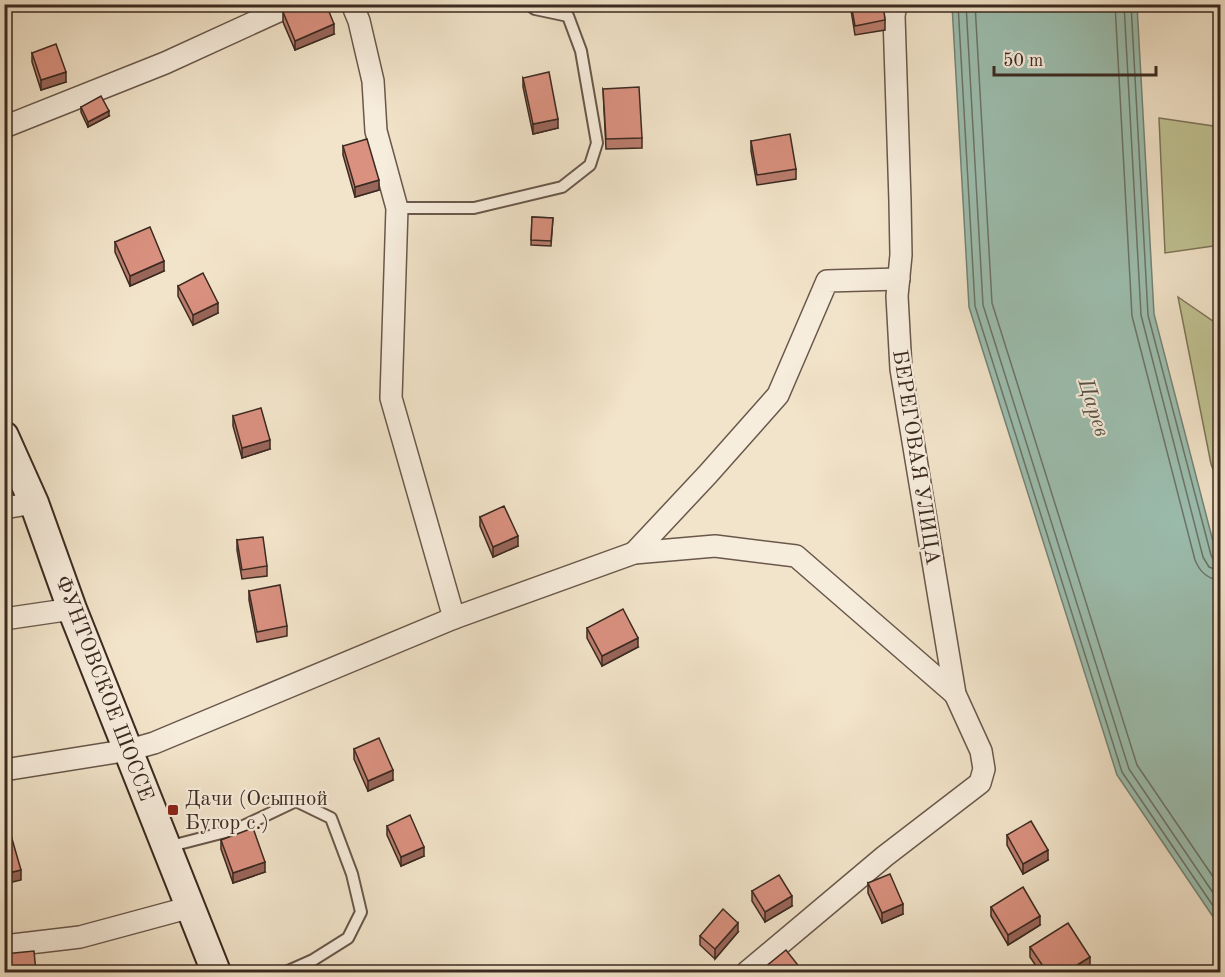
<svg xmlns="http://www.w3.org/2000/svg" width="1225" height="977" viewBox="0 0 1225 977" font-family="'Old Standard TT',serif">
	<rect width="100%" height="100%" fill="#f2e4ca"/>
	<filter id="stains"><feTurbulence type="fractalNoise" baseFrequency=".00333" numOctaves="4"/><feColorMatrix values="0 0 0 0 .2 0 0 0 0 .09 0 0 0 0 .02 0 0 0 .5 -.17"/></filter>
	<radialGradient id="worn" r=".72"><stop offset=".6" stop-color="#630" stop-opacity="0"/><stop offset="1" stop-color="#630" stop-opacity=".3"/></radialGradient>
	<g fill="#c0c292" stroke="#7e765a" stroke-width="1.5">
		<path d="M 1159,118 L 1220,127 L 1220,245 L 1165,253 Z"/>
		<path d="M 1178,297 L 1220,326 L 1220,487 L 1211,464 Z"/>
	</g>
	<path fill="#9cbfb0" stroke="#758377" stroke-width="1.5" d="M 952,5 L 1137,5 L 1154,314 L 1216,553 L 1220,563 L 1220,927 L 1117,775 L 969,307 Z"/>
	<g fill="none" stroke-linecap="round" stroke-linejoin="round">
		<g stroke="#6c7468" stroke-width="1.5">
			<path d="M 958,4 L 975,306 L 1122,772 L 1220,916"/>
			<path d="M 966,4 L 983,305 L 1129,769 L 1220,903"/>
			<path d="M 975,4 L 992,303 L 1137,765 L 1220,887"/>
			<path d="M 1115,4 L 1132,316 L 1195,560 C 1200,572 1207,579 1220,580"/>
			<path d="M 1124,4 L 1141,315 L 1203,557 L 1209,567 L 1220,571"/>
			<path d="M 1131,4 L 1148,315 L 1211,555 L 1214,561 L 1220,563"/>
		</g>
		<g stroke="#69584b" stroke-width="14">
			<g id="lane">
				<path d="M 397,208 L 474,208 L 562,187 L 590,165 L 597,143 L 581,51 L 568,16 L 535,9 L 528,4"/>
				<path d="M 167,847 L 237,829 L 296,801 L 331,818 L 352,874 L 361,912 L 348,938 L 313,960 L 286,972"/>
			</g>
		</g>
		<g stroke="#69584b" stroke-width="24">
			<g id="street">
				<path d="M 4,127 L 165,63 L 294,4"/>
				<path d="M 4,508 L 34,503"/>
				<path d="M 634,553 L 708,474 L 778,395 L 827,281 L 899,279"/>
				<path d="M 454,618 L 634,553 L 715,546 L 796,556 L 955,694"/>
				<path d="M 4,619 L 72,609"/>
				<path d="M 4,770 L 129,750 L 154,743 L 454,618 L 391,398 L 397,208 L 376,131 L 373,81 L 359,21 L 352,4"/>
				<path d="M 4,946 L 80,937 L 191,907"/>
				<path d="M 747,972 L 885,856 L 980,783 L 984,769 L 981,751 L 955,694 L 901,369 L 897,296 L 901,255 L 900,201 L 894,16 L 896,4"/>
			</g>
		</g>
		<g stroke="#3b2a21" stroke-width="32">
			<path id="secondary" d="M 4,436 L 34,503 L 72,609 L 216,972"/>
		</g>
		<use href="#lane" stroke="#f7eddd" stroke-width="10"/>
		<use href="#street" stroke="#f7eddd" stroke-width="21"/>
		<use href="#secondary" stroke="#f7eddd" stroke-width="28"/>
	</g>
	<g fill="#bb7d6e" stroke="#3b2a21" stroke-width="1.5">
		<path d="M 850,4 L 883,4 L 885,20 L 885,30 L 855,35 Z"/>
		<path d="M 283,12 L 334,34 L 295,50 L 283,22 Z"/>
		<path d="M 32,53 L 66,82 L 41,90 L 32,62 Z"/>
		<path d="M 523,78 L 558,128 L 533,134 L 523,87 Z"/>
		<path d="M 603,89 L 642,138 L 642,148 L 606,149 Z"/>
		<path d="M 81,107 L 109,116 L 88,127 L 81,112 Z"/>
		<path d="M 751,141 L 796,169 L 796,179 L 757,185 L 751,151 Z"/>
		<path d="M 343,146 L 379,190 L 355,197 L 343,155 Z"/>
		<path d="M 532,217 L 553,218 L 551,246 L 531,245 Z"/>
		<path d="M 115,242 L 164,271 L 130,286 L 115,252 Z"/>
		<path d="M 178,286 L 218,313 L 193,325 L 178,296 Z"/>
		<path d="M 233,416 L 270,449 L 242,458 L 233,426 Z"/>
		<path d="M 480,517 L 518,546 L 493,557 L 480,526 Z"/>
		<path d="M 237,540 L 267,566 L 267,576 L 242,579 L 237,550 Z"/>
		<path d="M 249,591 L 287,626 L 287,636 L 257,642 L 249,600 Z"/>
		<path d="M 587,628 L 638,647 L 602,666 L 587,638 Z"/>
		<path d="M 354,749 L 393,780 L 368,791 L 354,759 Z"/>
		<path d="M 387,826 L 424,856 L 401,866 L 387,835 Z"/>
		<path d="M 1007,835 L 1048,860 L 1023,874 L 1007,845 Z"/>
		<path d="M 221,840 L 265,872 L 233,883 L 221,849 Z"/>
		<path d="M 868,883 L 903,914 L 882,923 L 868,893 Z"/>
		<path d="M 752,891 L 792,906 L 765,922 L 752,901 Z"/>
		<path d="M 991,907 L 1040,925 L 1008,945 L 991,916 Z"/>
		<path d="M 738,932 L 715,959 L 700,945 L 700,936 Z"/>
		<path d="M 1030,947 L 1090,967 L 1081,972 L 1040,972 L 1030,957 Z"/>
	</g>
	<g fill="#99665a" stroke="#3b2a21" stroke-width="1.5">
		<path d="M 334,24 L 334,34 L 295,50 L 295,41 Z"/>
		<path d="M 66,72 L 66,82 L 41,90 L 41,80 Z"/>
		<path d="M 109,111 L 109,116 L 88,127 L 88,122 Z"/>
		<path d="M 558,119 L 558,128 L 533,134 L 533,124 Z"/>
		<path d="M 379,180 L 379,190 L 355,197 L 355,187 Z"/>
		<path d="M 164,261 L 164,271 L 130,286 L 130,276 Z"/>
		<path d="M 218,303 L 218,313 L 193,325 L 193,315 Z"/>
		<path d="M 270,440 L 270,449 L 242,458 L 242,448 Z"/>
		<path d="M 518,536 L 518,546 L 493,557 L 493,547 Z"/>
		<path d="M 638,638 L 638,647 L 602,666 L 602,656 Z"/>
		<path d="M 393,770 L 393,780 L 368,791 L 368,781 Z"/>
		<path d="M 424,847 L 424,856 L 401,866 L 401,857 Z"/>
		<path d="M 1048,850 L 1048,860 L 1023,874 L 1023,864 Z"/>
		<path d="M 265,862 L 265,872 L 233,883 L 233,873 Z"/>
		<path d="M 21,870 L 21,880 L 4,884 L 4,874 Z"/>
		<path d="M 792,896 L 792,906 L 765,922 L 765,912 Z"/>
		<path d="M 903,904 L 903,914 L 882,923 L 882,913 Z"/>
		<path d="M 1040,916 L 1040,925 L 1008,945 L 1008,935 Z"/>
		<path d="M 738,923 L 738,932 L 715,959 L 715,949 Z"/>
		<path d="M 1090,957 L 1090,967 L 1081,972 L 1066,972 Z"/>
	</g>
	<g fill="#da9180" stroke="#3b2a21" stroke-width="1.5">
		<path d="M 302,4 L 326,4 L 334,24 L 295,41 L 283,12 Z"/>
		<path d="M 851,4 L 883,4 L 885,20 L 855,26 Z"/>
		<path d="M 56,44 L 66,72 L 41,80 L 32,53 Z"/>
		<path d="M 549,72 L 558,119 L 533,124 L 523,78 Z"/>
		<path d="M 639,87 L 642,138 L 606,139 L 603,89 Z"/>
		<path d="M 101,96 L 109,111 L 88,122 L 81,107 Z"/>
		<path d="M 790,134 L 796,169 L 757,175 L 751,141 Z"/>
		<path d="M 367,139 L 379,180 L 355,187 L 343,146 Z"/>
		<path d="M 532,217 L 553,218 L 551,241 L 531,240 Z"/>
		<path d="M 150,227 L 164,261 L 130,276 L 115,242 Z"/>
		<path d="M 203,273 L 218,303 L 193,315 L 178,286 Z"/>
		<path d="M 261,408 L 270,440 L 242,448 L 233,416 Z"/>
		<path d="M 504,506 L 518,536 L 493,547 L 480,517 Z"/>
		<path d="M 263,537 L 267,566 L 242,570 L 237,540 Z"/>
		<path d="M 280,585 L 287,626 L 257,632 L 249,591 Z"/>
		<path d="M 623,609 L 638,638 L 602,656 L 587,628 Z"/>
		<path d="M 379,738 L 393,770 L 368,781 L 354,749 Z"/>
		<path d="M 410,815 L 424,847 L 401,857 L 387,826 Z"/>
		<path d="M 1031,821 L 1048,850 L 1023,864 L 1007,835 Z"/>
		<path d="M 253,828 L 265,862 L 233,873 L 221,840 Z"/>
		<path d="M 10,832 L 21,870 L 4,874 L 4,833 Z"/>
		<path d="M 890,874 L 903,904 L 882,913 L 868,883 Z"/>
		<path d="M 779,875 L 792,896 L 765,912 L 752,891 Z"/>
		<path d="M 1023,887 L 1040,916 L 1008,935 L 991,907 Z"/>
		<path d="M 723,909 L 738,923 L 715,949 L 700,936 Z"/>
		<path d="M 1068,923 L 1090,957 L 1066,972 L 1047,972 L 1030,947 Z"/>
		<path d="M 786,950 L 801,969 L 797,972 L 759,972 Z"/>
		<path d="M 34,951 L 36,972 L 4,972 L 4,954 Z"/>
	</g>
	<rect fill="#8f2418" stroke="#f7eddd" stroke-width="2" x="167" y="804" width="12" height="12" rx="3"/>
	<g text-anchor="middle" stroke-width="4.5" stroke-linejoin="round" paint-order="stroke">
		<g font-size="21" fill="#3b2a21" stroke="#f7eddd">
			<text transform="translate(917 457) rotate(81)" y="7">БЕРЕГОВАЯ УЛИЦА</text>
			<text transform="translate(105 688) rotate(69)" y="7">ФУНТОВСКОЕ ШОССЕ</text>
		</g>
		<g font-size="21" fill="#3b2a21" stroke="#f7eddd" text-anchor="start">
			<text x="185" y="805">Дачи (Осыпной<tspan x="185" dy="24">Бугор с.)</tspan></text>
		</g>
		<g font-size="22" font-style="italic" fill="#534f45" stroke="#f7eddd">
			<text transform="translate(1095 407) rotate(72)" y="8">Царев</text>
		</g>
	</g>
	<rect width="1225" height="977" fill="none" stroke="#f2e4ca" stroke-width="24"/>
	<rect x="6" y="6" width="1213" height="965" fill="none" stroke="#3b2a21" stroke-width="3"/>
	<rect x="12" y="12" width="1201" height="953" fill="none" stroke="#3b2a21" stroke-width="1.5"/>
	<path d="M994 66v9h162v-9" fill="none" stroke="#3b2a21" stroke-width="3"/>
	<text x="1003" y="66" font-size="18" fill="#3b2a21" stroke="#f7eddd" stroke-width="4.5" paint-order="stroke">50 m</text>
	<rect width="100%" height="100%" filter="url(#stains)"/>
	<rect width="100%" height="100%" fill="url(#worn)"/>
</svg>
